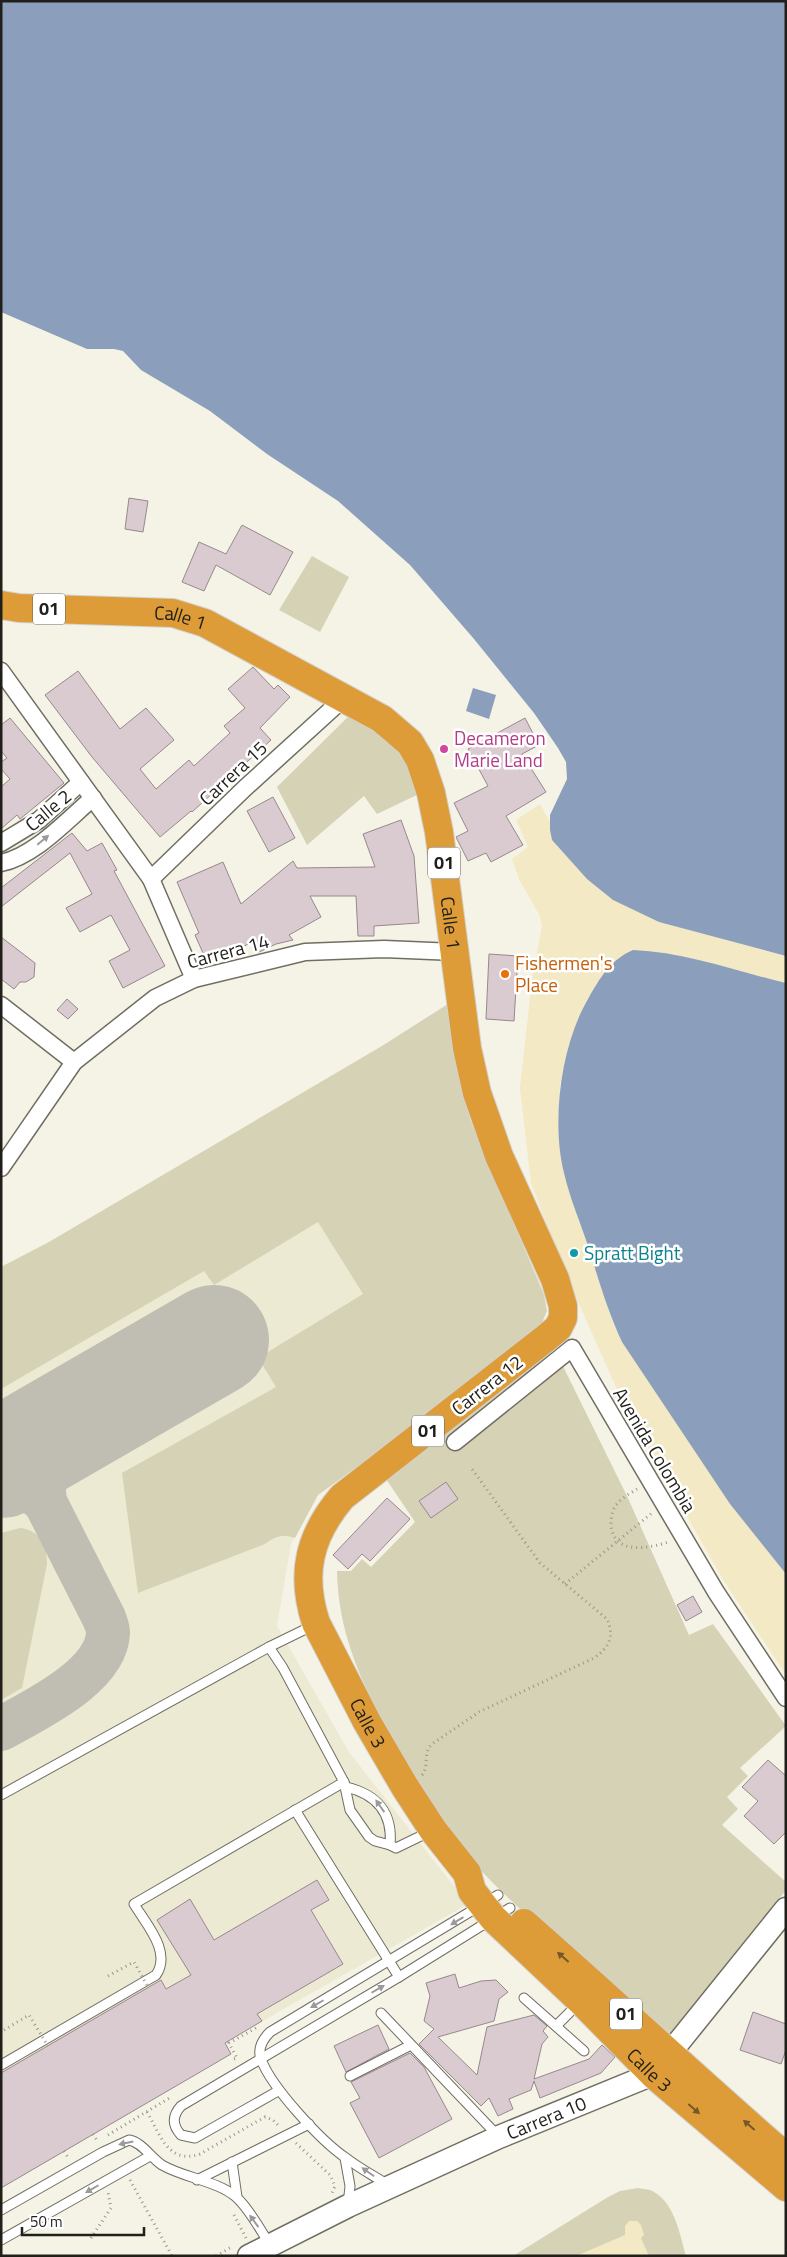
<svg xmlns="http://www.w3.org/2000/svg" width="787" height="2257" viewBox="0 0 787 2257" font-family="'Titillium Web',sans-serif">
	<rect width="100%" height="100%" fill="#f5f3e5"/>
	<path fill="#edead4" d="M 448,1004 L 450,1030 L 463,1093 L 471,1122 L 487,1163 L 541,1283 L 547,1311 L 439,1407 L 318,1495 L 291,1544 L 277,1626 L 349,1752 L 468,1904 L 240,2034 L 208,2014 L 231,2053 L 1,2188 L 1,1267 L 49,1242 L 382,1046 Z"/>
	<g fill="#d6d2b6">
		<path d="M 312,556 L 349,577 L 320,632 L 279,610 Z"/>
		<path d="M 353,712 L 401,748 L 421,793 L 377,814 L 364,796 L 307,845 L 277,787 Z"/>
		<path d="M 448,1004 C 451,1044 460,1084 471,1122 L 544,1295 L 547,1311 L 541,1325 L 439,1407 L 318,1495 L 295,1538 C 282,1534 276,1536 265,1544 L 138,1593 L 122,1473 L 276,1387 L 258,1358 L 363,1294 L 318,1222 L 214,1285 L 204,1271 L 1,1389 L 1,1267 L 49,1242 L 382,1046 Z"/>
		<path d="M 554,1348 L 627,1496 L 689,1635 L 713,1624 L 786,1726 L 740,1768 L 748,1776 L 727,1797 L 738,1809 L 722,1825 L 786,1882 L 786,1890 L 668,2045 C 627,2007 586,1969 545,1932 C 517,1906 483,1876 460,1846 C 431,1809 408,1769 386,1728 C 359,1678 338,1629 337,1571 L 351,1571 L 362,1559 L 371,1567 L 415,1522 L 384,1476 Z"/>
		<path d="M 20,1528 C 40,1530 47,1546 47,1564 L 22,1688 L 1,1700 L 1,1533 Z"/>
		<path d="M 638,2188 C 643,2189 650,2189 654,2192 C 675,2204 680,2235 686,2256 L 513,2256 L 608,2197 L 620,2191 Z"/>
	</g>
	<g fill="#f3e9c4">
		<path d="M 540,804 L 550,822 L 552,840 L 563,853 L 659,922 L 786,956 L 786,983 L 674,954 L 603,973 L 583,1007 L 569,1045 L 560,1085 L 558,1122 L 603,1291 L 611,1318 L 622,1342 L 730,1504 L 786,1574 L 786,1675 L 724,1581 L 627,1412 L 564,1270 L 531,1183 L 520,1088 L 532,979 L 542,926 L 540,916 L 520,881 L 512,859 L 528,847 L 516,820 Z"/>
		<path d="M 629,2221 L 637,2221 L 641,2225 L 644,2235 L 641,2238 L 649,2256 L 576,2256 L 625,2235 L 625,2226 Z"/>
	</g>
	<g fill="#8b9fbc">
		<path d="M 1,1 L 786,1 L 786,956 L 659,922 L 613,900 L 587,879 L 552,840 L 550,830 L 550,815 L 567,779 L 566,762 L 558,748 L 534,713 L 474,639 L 410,565 L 338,501 L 267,454 L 210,411 L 141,370 L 123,351 L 114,349 L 87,349 L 1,312 Z"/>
		<path d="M 473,688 L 496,695 L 489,719 L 466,711 Z"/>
		<path d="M 633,950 C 684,952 736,971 786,983 L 786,1574 L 730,1504 L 622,1342 C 608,1312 599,1281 589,1249 C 581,1224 570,1199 564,1173 C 551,1121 561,1045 588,999 C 600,978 610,960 633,950 Z"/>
	</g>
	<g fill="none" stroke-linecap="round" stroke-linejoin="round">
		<g stroke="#c0beb2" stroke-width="44">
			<path d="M 1,1479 L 29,1489 L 45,1502"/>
			<path d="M 1,1729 C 34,1710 106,1677 108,1633 C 108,1628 106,1623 104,1618 L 45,1502 C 41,1470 46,1451 66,1426"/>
		</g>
		<path stroke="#c0beb2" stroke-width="110" d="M 1,1463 L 214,1340"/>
	</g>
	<g fill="#dacbd1" stroke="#97888e">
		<path d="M 129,498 L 148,501 L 143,532 L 125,529 Z"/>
		<path d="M 242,525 L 293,552 L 270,595 L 216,565 L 204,591 L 182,582 L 199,542 L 226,554 Z"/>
		<path d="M 253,667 L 274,689 L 278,685 L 290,697 L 260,728 L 271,740 L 192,812 L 191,811 L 160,837 L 92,757 L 45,695 L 78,671 L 120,729 L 146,708 L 174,740 L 140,769 L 156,789 L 189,760 L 194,766 L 230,733 L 224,726 L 245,708 L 228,689 Z"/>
		<path d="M 10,718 L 64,783 L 20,819 L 17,815 L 1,829 L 1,787 L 10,779 L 1,769 L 1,762 L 7,758 L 1,751 L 1,725 Z"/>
		<path d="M 525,718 L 539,745 L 522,754 L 546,792 L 506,816 L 523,845 L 491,862 L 486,853 L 468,861 L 456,837 L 468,831 L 454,803 L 488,786 L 468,749 Z"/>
		<path d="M 273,797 L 295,838 L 269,852 L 247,811 Z"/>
		<path d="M 401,820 L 414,856 L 419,923 L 374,926 L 374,936 L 358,936 L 356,896 L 310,896 L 321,917 L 289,935 L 293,940 L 276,944 L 257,953 L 251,943 L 207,962 L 195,935 L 199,933 L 177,882 L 223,862 L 241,904 L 293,861 L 297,868 L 375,867 L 363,834 Z"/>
		<path d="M 72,833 L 87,851 L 102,843 L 117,870 L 114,871 L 165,966 L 123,988 L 109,961 L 130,950 L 111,915 L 80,932 L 66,908 L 92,894 L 70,853 L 1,907 L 1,888 Z"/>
		<path d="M 1,937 L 35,963 L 34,977 L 26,982 L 20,982 L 14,989 L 1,979 Z"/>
		<path d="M 489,954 L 518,956 L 514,1021 L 486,1019 Z"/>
		<path d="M 67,999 L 78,1009 L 68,1019 L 57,1010 Z"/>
		<path d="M 446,1482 L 458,1499 L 431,1518 L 419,1501 Z"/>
		<path d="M 387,1498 L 410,1519 L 370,1561 L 362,1554 L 348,1569 L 333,1555 Z"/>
		<path d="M 693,1596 L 702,1612 L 686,1621 L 677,1605 Z"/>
		<path d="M 768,1760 L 786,1776 L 786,1832 L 774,1844 L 744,1816 L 758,1801 L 742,1787 Z"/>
		<path d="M 317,1880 L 329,1900 L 311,1910 L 343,1964 L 257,2014 L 262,2021 L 225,2043 L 231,2054 L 1,2188 L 1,2073 L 161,1980 L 166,1989 L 191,1975 L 157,1920 L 190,1899 L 214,1940 Z"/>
		<path d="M 455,1974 L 459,1988 L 481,1981 L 496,1980 L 508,1992 L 499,1999 L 494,2021 L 438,2037 L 477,2075 L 487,2027 L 534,2015 L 547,2026 L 543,2031 L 548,2037 L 542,2044 L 534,2079 L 589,2059 L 602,2045 L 615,2057 L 601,2073 L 540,2098 L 534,2081 L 531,2090 L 509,2099 L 513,2109 L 498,2116 L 489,2098 L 481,2106 L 419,2044 L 434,2029 L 424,2021 L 430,1996 L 426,1983 Z"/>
		<path d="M 753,2012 L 786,2024 L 786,2050 L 781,2064 L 740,2050 Z"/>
		<path d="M 378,2025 L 389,2049 L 346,2072 L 334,2046 Z"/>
		<path d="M 410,2053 L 424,2067 L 452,2119 L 379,2158 L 350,2103 L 360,2098 L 351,2082 Z"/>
	</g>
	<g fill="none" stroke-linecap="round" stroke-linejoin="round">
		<g stroke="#706e62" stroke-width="11">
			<g id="lane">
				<path d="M 269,1647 L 283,1668 L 344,1782 L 350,1810 L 369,1837 L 375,1841 L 390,1845 L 396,1848 L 429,1832"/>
				<path d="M 346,1787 C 376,1794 393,1812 390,1845"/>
				<path d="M 1,1795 L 269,1647 L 314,1625"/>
				<path d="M 295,1810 L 399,1977"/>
				<path d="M 524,1998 L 584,2051"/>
				<path d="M 381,2013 L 499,2137"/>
				<path d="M 556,2026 L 580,2002"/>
				<path d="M 1,2065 L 156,1975 C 172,1952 146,1924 134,1904 L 344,1782"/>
				<path d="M 350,2076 L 411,2045"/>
				<path d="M 278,2091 L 195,2138 L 181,2135 C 172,2125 172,2116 181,2106 L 399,1977 L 510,1908"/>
				<path d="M 345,2158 L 350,2186 L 348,2205"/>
				<path d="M 232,2162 L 237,2197"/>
				<path d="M 197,2180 L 309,2124"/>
				<path d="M 388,2185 C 374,2176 359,2168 346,2158 C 321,2141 271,2087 261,2059 C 257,2048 263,2039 270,2032 L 498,1895"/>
				<path d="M 1,2210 L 103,2152 L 129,2140 C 142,2142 151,2158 162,2165 C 184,2178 218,2181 236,2197 C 249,2208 261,2231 270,2245"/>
				<path d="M 1,2240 L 150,2156"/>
			</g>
		</g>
		<g stroke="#706e62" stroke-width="19">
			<g id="street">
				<path d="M 1,671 L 151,879 L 194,979"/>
				<path d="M 1,843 L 39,820 L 81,782"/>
				<path d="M 1,863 C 35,856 67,820 93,798"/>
				<path d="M 151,879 L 245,788 L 344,698"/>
				<path d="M 1,1005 L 74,1062"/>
				<path d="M 1,1168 L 74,1062 L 155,998 L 194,979 L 305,952 L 384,949 L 455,952"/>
				<path d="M 455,1442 L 572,1348 L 716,1592 L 786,1698"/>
			</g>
		</g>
		<g stroke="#706e62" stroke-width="25">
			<g id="secondary">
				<path id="s1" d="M 249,2256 L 348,2206 L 499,2137 L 653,2074 L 786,1909"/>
			</g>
		</g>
		<g stroke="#d2d2d1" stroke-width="30">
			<g id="highway">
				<path id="s2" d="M 1,605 L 19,608 L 173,613 L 205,623 L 382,719 L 410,743 L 420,760 L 431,793 L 439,832 L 467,1048 L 477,1093 L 499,1156 L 555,1279 L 563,1306 L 563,1318 L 558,1328 L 546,1338 L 342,1497 C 309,1536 300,1574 316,1623 L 367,1722 L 405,1787 L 433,1830 L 467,1873 L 472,1891 L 493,1918 L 581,2001 L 653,2074 L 786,2187"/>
				<path d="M 524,1923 C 612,2000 697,2080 786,2157"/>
			</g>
		</g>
		<g stroke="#98968c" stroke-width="3" stroke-dasharray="1 4" stroke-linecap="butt">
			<path d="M 637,1489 C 631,1493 623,1497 618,1503 C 612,1509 611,1517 611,1525 C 614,1556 649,1548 669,1542"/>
			<path d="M 565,1584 L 652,1513"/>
			<path d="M 422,1775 C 430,1765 422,1754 432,1744 L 479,1712 L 594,1658 C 609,1648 615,1636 607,1619 L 540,1563 L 472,1469"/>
			<path d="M 234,2059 L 237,2058 L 229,2043 L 256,2028"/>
			<path d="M 147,2112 C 160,2134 168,2165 200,2154 L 265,2117 L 273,2120 L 279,2126"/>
			<path d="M 93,2134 L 98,2142"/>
			<path d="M 108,2135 L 171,2097"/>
			<path d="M 296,2143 L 330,2175 L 335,2186 L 332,2193"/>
			<path d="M 64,2151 L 69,2159"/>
			<path d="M 130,2180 L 172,2256"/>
			<path d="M 234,2215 L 246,2238"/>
			<path d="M 91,2238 L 111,2208 L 108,2192"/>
			<path d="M 216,2256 L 233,2246"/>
		</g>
		<use href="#lane" stroke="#fff" stroke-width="9"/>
		<use href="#street" stroke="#fff" stroke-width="16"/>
		<use href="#secondary" stroke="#fff" stroke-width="22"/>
		<use href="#highway" stroke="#dd9c38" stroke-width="28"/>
		<g stroke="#98968c" stroke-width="3" stroke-dasharray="1 4" stroke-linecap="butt">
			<path d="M 108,1976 L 134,1962 L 148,1987"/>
			<path d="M 4,2030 L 29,2015 L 48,2046"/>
		</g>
	</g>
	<defs><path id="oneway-solid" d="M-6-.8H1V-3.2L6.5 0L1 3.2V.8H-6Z" transform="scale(1.25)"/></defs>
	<g fill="#9b9a98">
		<use href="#oneway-solid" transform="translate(43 840) rotate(-40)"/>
		<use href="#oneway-solid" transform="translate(380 1806) rotate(-125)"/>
		<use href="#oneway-solid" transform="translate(457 1921) rotate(149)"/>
		<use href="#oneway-solid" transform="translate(378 1989) rotate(-30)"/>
		<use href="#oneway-solid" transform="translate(317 2004) rotate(150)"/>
		<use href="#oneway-solid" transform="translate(126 2143) rotate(168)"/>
		<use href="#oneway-solid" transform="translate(368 2172) rotate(-145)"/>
		<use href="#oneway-solid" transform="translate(92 2189) rotate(150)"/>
		<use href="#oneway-solid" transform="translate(254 2221) rotate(-126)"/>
	</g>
	<g fill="#755728">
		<use href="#oneway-solid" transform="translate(563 1957) rotate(-139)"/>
		<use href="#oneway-solid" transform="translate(694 2109) rotate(41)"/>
		<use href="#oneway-solid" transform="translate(749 2125) rotate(-139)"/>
	</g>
	<circle fill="#d1479c" stroke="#fff" stroke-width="2" cx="444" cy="749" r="5"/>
	<circle fill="#e8710a" stroke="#fff" stroke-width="2" cx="505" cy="974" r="5"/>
	<circle fill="#0f9aa8" stroke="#fff" stroke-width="2" cx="574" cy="1253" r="5"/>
	<g text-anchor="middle" stroke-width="5" stroke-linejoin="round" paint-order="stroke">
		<g fill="#fff" stroke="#63625f" stroke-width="1">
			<rect x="33" y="593.5" width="32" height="31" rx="4"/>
			<rect x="428" y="847.5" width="32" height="31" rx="4"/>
			<rect x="412" y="1415.5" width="32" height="31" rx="4"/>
			<rect x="610" y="1998.5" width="32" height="31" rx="4"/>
		</g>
		<g font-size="18" font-weight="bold" fill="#201f1a">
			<text x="49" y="615">01</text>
			<text x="444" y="869">01</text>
			<text x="428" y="1437">01</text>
			<text x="626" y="2020">01</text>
		</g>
		<g font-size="19" fill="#201f1a" stroke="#fff">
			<text dy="7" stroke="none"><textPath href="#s2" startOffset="180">Calle 1</textPath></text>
			<text transform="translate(233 773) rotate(-43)" y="7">Carrera 15</text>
			<text transform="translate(48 810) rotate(-40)" y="7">Calle 2</text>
			<text dy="7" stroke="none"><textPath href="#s2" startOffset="630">Calle 1</textPath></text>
			<text transform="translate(228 951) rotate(-15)" y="7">Carrera 14</text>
			<text transform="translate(487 1385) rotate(-38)" y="7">Carrera 12</text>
			<text transform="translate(655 1450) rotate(59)" y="7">Avenida Colombia</text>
			<text dy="7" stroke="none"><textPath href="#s2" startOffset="1578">Calle 3</textPath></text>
			<text dy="7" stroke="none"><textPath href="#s2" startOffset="2029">Calle 3</textPath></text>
			<text dy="7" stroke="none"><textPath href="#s1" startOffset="328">Carrera 10</textPath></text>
		</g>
		<g font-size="19" fill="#b23c85" stroke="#fff" text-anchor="start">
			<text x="454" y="745">Decameron<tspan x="454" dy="22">Marie Land</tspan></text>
		</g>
		<g font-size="19" fill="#c56008" stroke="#fff" text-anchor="start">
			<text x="515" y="970">Fishermen's<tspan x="515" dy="22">Place</tspan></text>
		</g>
		<g font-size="19" fill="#0d838f" stroke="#fff" text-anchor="start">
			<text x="584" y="1260">Spratt Bight</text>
		</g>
	</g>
	<rect width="787" height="2257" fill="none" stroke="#201f1a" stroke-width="5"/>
	<path d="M22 2227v8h122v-8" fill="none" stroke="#201f1a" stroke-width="2.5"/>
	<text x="30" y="2227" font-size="15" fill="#201f1a" stroke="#ffffff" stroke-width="4" paint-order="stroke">50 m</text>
</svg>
